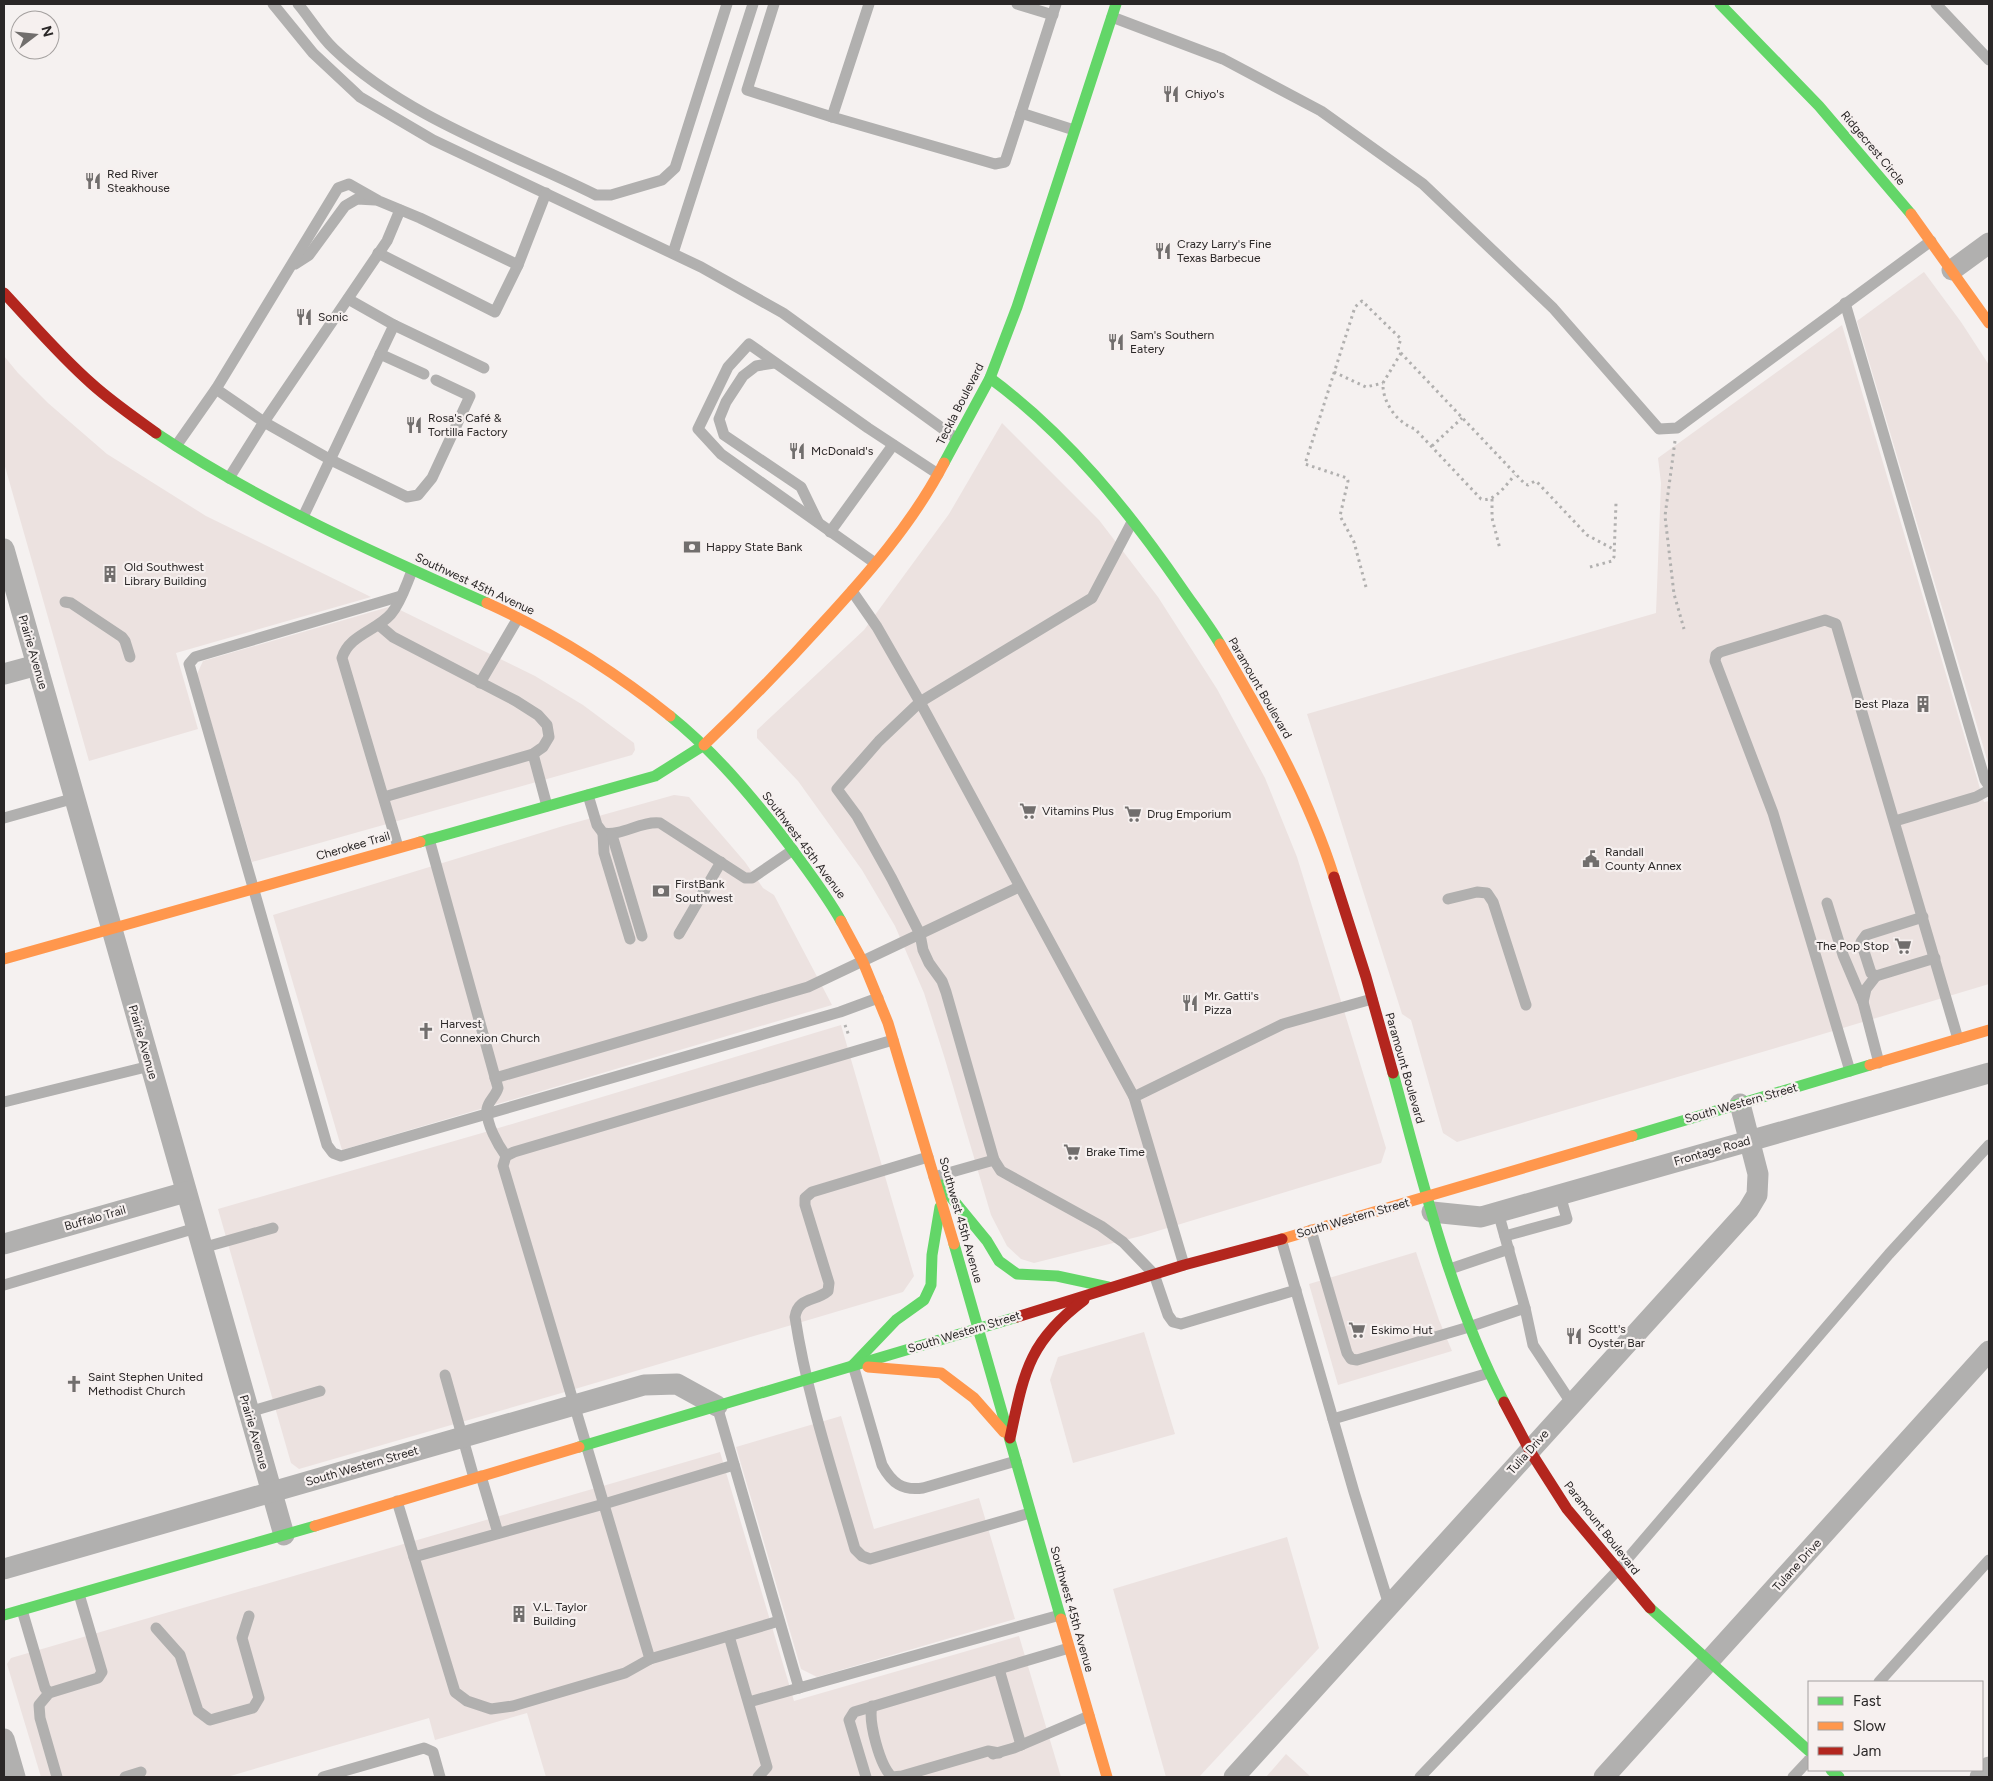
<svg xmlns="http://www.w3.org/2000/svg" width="1993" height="1781" viewBox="0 0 1993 1781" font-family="Figtree,sans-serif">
	<rect width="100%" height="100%" fill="#f5f1f0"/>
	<g fill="#ece2e0">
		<path d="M 1924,272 L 1961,322 L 1989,365 L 1989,766 L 1857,321 Z"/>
		<path d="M 1842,325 L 1984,802 L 1989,801 L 1989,984 L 1803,1040 L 1457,1142 L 1443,1133 L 1411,1020 L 1402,1014 L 1307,714 L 1656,613 L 1661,483 L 1658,458 Z"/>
		<path d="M 4,356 L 18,373 L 48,403 L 107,454 L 206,516 L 371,597 L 176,653 L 198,729 L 89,761 L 4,463 Z"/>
		<path d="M 1002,423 L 1099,520 L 1158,597 L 1217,689 L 1265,778 L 1297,857 L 1386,1148 L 1381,1163 L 1141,1236 L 1034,1263 L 1021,1259 L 1007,1246 L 991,1215 L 944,1056 L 924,993 L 895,926 L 862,870 L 798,781 L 757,738 L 757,730 L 864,630 L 949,514 Z"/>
		<path d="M 392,606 L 535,676 L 583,705 L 634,743 L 635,750 L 632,755 L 252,862 L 197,674 L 203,661 Z"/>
		<path d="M 674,795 L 689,797 L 745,862 L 763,888 L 774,895 L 832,1005 L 342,1150 L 273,915 L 563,826 Z"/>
		<path d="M 841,1025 L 914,1276 L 903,1292 L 558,1394 L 299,1469 L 291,1463 L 218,1209 L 482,1133 Z"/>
		<path d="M 1416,1252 L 1439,1320 L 1452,1351 L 1338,1385 L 1309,1284 Z"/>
		<path d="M 1144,1332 L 1175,1434 L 1073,1463 L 1050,1380 L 1058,1357 Z"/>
		<path d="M 841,1416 L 874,1529 L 979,1498 L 1015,1619 L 817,1677 L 801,1669 L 736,1447 Z"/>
		<path d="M 720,1452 L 794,1701 L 1019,1636 L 1061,1777 L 546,1777 L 527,1713 L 435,1740 L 429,1718 L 227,1777 L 41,1777 L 7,1664 L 11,1658 Z"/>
		<path d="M 1287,1537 L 1319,1648 L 1199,1777 L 1166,1777 L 1113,1589 Z"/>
		<path d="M 1286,1754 L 1311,1777 L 1266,1777 Z"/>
	</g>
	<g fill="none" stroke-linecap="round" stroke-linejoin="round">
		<g stroke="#b1b0af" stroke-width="3" stroke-dasharray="2.5 4" stroke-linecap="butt">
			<path d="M 1401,353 L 1383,383 C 1382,402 1397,423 1415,429 L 1481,499 C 1495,503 1507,483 1515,475"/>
			<path d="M 1334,372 L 1366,387 L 1383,383"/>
			<path d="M 1675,441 L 1665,516 L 1674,594 L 1684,629"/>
			<path d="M 1432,446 L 1462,418"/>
			<path d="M 1492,499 L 1492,518 L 1500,549"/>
			<path d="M 1590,567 L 1612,561 L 1614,557 L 1616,503"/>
			<path d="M 1366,587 L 1354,542 L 1340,516 L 1348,481 L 1347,478 L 1305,464 L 1355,307 L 1362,301 L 1401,339 L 1398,347 L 1399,351 L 1525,484 L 1528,485 L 1535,481 L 1537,482 L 1587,535 L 1615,550"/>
			<path d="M 845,1025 L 849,1036"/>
		</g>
		<g stroke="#b1b0af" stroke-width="11">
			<path d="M 273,4 L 313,53 L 360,97 L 433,140 L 701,267 L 783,313 L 957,439"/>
			<path d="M 298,4 C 310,18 320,36 334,49 C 405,117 509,152 596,195 L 611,195 L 662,180 L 675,168 L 727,4"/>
			<path d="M 774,4 L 747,90 L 832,117 L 995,164 L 1005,162 L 1021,113"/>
			<path d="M 1017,4 L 1053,15"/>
			<path d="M 1056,4 L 1021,113 L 1074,130"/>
			<path d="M 1936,4 L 1989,60"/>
			<path d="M 1112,17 L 1223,59 L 1321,111 L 1423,184 L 1553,308 L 1659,429 L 1677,428 L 1931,241"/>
			<path d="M 832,117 L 869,4"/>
			<path d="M 378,253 L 495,312 L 518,265 L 546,193"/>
			<path d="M 673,253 L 753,4"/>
			<path d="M 295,264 L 309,255 L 345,206 L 357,199 L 375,200"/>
			<path d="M 348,299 L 394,325 L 484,368"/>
			<path d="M 1845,303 L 1985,780 L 1989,786"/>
			<path d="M 380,354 L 424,374"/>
			<path d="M 774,363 L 756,366 L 743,376 L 726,402 L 719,419 L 724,435 L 801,487 L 818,522"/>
			<path d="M 216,389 L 264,422 L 331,460 L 407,497 L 418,495 L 432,478 L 470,396 L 436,380"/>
			<path d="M 176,446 L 216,389 L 338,188 L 349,184 L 379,201 L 420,218 L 518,265"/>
			<path d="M 229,478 L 264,422 L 387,241 L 400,210"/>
			<path d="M 303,517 L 394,325"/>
			<path d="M 830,532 L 893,445"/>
			<path d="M 875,563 L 721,454 L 698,429 L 728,367 L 749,344 L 868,428 L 938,474"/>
			<path d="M 852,591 L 877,627 L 920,702 L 1134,1097"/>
			<path d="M 401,596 L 195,657 L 189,664 L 327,1145 L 333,1153 L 341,1156 L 840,1012 L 878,998"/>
			<path d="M 65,602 L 71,603 L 122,637 L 125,641 L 130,657"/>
			<path d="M 379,625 L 393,637 L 516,701 L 538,715 L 547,725 L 549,737 L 543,747 L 533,754 L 384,797"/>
			<path d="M 480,683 L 518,618"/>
			<path d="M 533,754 L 547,806"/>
			<path d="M 588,795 L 597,825 L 603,833 C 623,836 640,821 660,823 L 745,878 L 752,878 L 793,850"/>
			<path d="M 4,818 L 75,798"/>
			<path d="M 1895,821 L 1976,797 L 1989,790"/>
			<path d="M 603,833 L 604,853 L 630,939"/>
			<path d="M 612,835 L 642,936"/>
			<path d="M 429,839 L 498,1088 C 496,1096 488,1101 487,1109 C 486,1124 498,1145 506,1156"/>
			<path d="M 398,847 L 342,658 C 349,635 376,631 391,614 C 401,602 406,585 412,571"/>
			<path d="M 1448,899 L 1477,892 L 1487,893 L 1493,902 L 1526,1005"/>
			<path d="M 1827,903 L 1843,955 L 1863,1002 L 1879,1063"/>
			<path d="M 1923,917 L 1866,935 L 1861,942 L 1871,973 L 1876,976 L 1935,958"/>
			<path d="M 679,934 L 721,862"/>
			<path d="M 1863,1002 L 1866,989 L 1876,976"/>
			<path d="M 1850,1071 L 1773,813 L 1715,661 L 1716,655 L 1720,652 L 1825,620 L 1836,624 L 1958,1039"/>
			<path d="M 495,1078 L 808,987 L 1019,887"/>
			<path d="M 4,1102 L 150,1066"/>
			<path d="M 928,1157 L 812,1192 L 805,1198 L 805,1205 L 829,1283 L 828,1291 C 815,1302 798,1297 795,1317 C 807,1396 833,1473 855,1549 L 862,1556 L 870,1559 L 1030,1513"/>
			<path d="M 994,1160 L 946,992 L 942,981 L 929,963 L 923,950 L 920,934 L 892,879 L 857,816 L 837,789 L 879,741 L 920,702 L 1092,598 L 1132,522"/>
			<path d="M 934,1177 L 994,1160 L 1001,1171 L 1101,1226 L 1123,1242 L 1154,1274 L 1168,1315 L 1173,1322 L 1181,1324 L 1296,1290"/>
			<path d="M 1311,1230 L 1347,1353 L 1351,1359 L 1357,1360 L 1469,1327 L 1525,1308 L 1498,1212"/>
			<path d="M 1505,1236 L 1567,1219 L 1560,1195"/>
			<path d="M 1281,1239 L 1354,1492 L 1389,1605"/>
			<path d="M 202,1248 L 273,1228"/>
			<path d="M 1184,1265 L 1134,1097 L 1283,1024 L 1372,999"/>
			<path d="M 1450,1269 L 1509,1249"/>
			<path d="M 4,1285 L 196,1228"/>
			<path d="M 1525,1308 L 1533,1345 L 1572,1404"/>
			<path d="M 853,1365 L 882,1465 C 892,1483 902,1491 923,1488 L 1016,1461"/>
			<path d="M 445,1375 L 474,1478"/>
			<path d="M 717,1406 L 799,1688 L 1060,1615"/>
			<path d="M 249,1412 L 320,1391"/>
			<path d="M 1333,1419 L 1489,1373"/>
			<path d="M 481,1476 L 498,1533"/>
			<path d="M 397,1501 L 414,1557 L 604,1504 L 734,1465"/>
			<path d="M 414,1557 L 455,1692 L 467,1701 L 491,1709 L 513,1706 L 625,1673 L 650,1659 L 503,1166 L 506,1156 L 514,1152 L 893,1040"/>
			<path d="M 22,1610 L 45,1688 L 49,1693"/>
			<path d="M 156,1628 L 180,1655 L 198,1711 L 210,1720 L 253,1708 L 259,1698 L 242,1638 L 249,1616"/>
			<path d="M 729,1636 L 767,1767 L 758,1777"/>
			<path d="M 650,1659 L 779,1621"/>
			<path d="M 999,1669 L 1021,1745"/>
			<path d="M 1879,1682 L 1989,1560"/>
			<path d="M 749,1702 L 799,1688"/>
			<path d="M 872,1706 C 868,1722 880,1766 892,1777 L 902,1776 L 988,1751 L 999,1753"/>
			<path d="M 993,1754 L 1014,1748 L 1089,1716"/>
			<path d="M 57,1777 L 40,1718 L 39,1705 L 49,1693 L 98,1678 L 102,1672 L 79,1594"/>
			<path d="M 125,1777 L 141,1772"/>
			<path d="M 323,1777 L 424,1748 L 433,1752 L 440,1777"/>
			<path d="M 866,1777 L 849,1720 L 854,1712 L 1069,1648"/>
			<path d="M 1420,1777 L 1617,1571 L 1889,1254 L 1989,1145"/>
			<path d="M 1793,1777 L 1809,1760"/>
		</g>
		<g stroke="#b1b0af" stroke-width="21">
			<path d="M 1952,270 L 1989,243"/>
			<path d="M 4,549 L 284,1535"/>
			<path d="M 4,674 L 37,665"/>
			<path d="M 1432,1212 L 1481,1217 L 1989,1073"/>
			<path d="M 4,1244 L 186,1192"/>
			<path d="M 4,1569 L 644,1385 L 677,1384 L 717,1406"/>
			<path d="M 4,1739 L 15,1777"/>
			<path d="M 1234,1777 L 1748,1210 L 1757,1195 L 1758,1174 L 1740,1104"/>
			<path d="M 1604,1777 L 1989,1351"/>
			<path d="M 1980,1777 L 1989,1767"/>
		</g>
		<g stroke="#63d668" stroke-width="11">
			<path d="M 1720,4 L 1819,106 L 1911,214"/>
			<path d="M 990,378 C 1066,434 1128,510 1181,587 C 1194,606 1208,624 1220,644"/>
			<path d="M 156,433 C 259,502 374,553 487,603"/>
			<path d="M 944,463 L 990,378 L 1017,307 L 1116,4"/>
			<path d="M 670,716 C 716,753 754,799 789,845 C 807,870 826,894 841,921"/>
			<path d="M 420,842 L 655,776 L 704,745"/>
			<path d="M 1393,1073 C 1423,1183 1451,1300 1504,1402"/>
			<path d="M 1632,1136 L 1870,1065"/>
			<path d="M 941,1185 L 987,1241 L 999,1261 L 1017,1274 L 1057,1276 L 1108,1287"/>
			<path d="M 954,1244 L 1061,1619"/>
			<path d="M 853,1365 L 896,1320 L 924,1300 L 931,1285 L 932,1255 L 940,1207"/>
			<path d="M 579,1447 L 1017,1317"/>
			<path d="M 1650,1608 L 1809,1751"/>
			<path d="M 4,1615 L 315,1526"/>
			<path d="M 1831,1770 L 1839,1777"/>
		</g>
		<g stroke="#ff974d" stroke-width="11">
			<path d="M 1911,214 L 1989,323"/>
			<path d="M 487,603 C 553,633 614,671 670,716"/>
			<path d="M 1220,644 C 1263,718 1308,794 1334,877"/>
			<path d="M 704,745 C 745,706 784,666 822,624 C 867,575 913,523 944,463"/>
			<path d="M 841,921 L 863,962 L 888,1023 L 954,1244"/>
			<path d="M 4,959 L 420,842"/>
			<path d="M 1870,1065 L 1989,1030"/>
			<path d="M 1282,1239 L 1632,1136"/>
			<path d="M 868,1367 L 941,1373 L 974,1398 L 1004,1432"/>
			<path d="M 315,1526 L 579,1447"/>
			<path d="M 1061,1619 L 1107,1777"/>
		</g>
		<g stroke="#b3261e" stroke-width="11">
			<path d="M 4,293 C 33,324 60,356 92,384 C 112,402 134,417 156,433"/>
			<path d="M 1334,877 L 1366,977 L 1393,1073"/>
			<path d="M 1017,1317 L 1184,1265 L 1282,1239"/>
			<path d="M 1504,1402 L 1530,1451 L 1567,1509 L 1650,1608"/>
			<path d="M 1010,1438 C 1024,1373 1028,1342 1084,1300"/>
		</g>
	</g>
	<defs>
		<g id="restaurant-bare" transform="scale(1.35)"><path d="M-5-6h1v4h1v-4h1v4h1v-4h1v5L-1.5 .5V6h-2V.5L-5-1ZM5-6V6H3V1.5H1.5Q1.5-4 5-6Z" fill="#716e6d" stroke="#f6f0ef" stroke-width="2.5" paint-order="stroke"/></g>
		<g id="bank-bare" transform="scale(1.35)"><path d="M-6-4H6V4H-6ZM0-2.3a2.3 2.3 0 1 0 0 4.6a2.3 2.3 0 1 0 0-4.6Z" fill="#716e6d" stroke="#f6f0ef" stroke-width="2.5" paint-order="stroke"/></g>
		<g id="building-bare" transform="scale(1.35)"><path d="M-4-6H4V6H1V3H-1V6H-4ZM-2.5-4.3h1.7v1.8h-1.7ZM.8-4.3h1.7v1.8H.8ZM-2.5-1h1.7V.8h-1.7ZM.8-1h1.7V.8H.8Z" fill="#716e6d" stroke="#f6f0ef" stroke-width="2.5" paint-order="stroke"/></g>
		<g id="supermarket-bare" transform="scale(1.35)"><path d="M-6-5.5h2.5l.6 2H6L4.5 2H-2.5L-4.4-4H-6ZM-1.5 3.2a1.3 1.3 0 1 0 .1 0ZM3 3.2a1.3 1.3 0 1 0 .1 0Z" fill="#716e6d" stroke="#f6f0ef" stroke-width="2.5" paint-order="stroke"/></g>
		<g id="civic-bare" transform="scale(1.35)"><path d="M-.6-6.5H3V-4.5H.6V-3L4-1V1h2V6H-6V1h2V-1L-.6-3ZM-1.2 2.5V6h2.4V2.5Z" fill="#716e6d" stroke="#f6f0ef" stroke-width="2.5" paint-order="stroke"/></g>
		<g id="church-bare" transform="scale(1.35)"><path d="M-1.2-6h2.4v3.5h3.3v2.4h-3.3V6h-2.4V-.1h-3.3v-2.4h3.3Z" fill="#716e6d" stroke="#f6f0ef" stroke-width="2.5" paint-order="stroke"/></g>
	</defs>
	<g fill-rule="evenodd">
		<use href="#restaurant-bare" x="1171" y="94"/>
		<use href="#restaurant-bare" x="93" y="181"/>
		<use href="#restaurant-bare" x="1163" y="251"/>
		<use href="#restaurant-bare" x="304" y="317"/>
		<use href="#restaurant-bare" x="1116" y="342"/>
		<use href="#restaurant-bare" x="414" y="425"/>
		<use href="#restaurant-bare" x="797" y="451"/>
		<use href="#bank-bare" x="692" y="547"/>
		<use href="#building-bare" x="110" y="574"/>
		<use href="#building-bare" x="1923" y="704"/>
		<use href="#supermarket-bare" x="1028" y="811"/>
		<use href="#supermarket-bare" x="1133" y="814"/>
		<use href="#civic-bare" x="1591" y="859"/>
		<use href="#bank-bare" x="661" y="891"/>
		<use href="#supermarket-bare" x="1903" y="946"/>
		<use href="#restaurant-bare" x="1190" y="1003"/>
		<use href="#church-bare" x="426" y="1031"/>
		<use href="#supermarket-bare" x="1072" y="1152"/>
		<use href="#supermarket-bare" x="1357" y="1330"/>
		<use href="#restaurant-bare" x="1574" y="1336"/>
		<use href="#church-bare" x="74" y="1384"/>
		<use href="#building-bare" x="519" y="1614"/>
	</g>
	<g text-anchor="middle" stroke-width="4.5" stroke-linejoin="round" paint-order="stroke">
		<g font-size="12" fill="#2a2727" stroke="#f6f0ef" text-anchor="start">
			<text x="1185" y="98">Chiyo's</text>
			<text x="107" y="178">Red River<tspan x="107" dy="14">Steakhouse</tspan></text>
			<text x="1177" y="248">Crazy Larry's Fine<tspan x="1177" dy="14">Texas Barbecue</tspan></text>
			<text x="318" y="321">Sonic</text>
			<text x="1130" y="339">Sam's Southern<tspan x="1130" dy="14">Eatery</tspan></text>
			<text x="428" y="422">Rosa's Café &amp;<tspan x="428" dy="14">Tortilla Factory</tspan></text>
			<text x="811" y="455">McDonald's</text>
			<text x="706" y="551">Happy State Bank</text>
			<text x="124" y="571">Old Southwest<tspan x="124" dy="14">Library Building</tspan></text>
			<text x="1909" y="708" text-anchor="end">Best Plaza</text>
			<text x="1042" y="815">Vitamins Plus</text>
			<text x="1147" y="818">Drug Emporium</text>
			<text x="1605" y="856">Randall<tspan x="1605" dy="14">County Annex</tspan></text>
			<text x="675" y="888">FirstBank<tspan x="675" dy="14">Southwest</tspan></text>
			<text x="1889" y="950" text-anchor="end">The Pop Stop</text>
			<text x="1204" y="1000">Mr. Gatti's<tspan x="1204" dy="14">Pizza</tspan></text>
			<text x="440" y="1028">Harvest<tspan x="440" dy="14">Connexion Church</tspan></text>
			<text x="1086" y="1156">Brake Time</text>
			<text x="1588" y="1333">Scott's<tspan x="1588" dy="14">Oyster Bar</tspan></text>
			<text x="1371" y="1334">Eskimo Hut</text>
			<text x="88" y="1381">Saint Stephen United<tspan x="88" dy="14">Methodist Church</tspan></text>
			<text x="533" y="1611">V.L. Taylor<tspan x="533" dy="14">Building</tspan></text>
		</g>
		<g font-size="12" fill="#2a2727" stroke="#f6f0ef">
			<text transform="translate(1873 148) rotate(50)" y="4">Ridgecrest Circle</text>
			<text transform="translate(960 404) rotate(-63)" y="4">Teckla Boulevard</text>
			<text transform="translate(475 584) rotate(25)" y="4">Southwest 45th Avenue</text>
			<text transform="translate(33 652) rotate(74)" y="4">Prairie Avenue</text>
			<text transform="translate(1260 688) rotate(60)" y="4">Paramount Boulevard</text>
			<text transform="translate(804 845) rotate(53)" y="4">Southwest 45th Avenue</text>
			<text transform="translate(353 846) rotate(-16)" y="4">Cherokee Trail</text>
			<text transform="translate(143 1042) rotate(74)" y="4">Prairie Avenue</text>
			<text transform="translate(1405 1068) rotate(74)" y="4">Paramount Boulevard</text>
			<text transform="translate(1741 1103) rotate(-16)" y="4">South Western Street</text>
			<text transform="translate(1712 1151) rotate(-16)" y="4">Frontage Road</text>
			<text transform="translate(95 1218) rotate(-16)" y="4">Buffalo Trail</text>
			<text transform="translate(1353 1218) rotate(-16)" y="4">South Western Street</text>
			<text transform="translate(961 1220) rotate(74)" y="4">Southwest 45th Avenue</text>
			<text transform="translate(964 1332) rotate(-17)" y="4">South Western Street</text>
			<text transform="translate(254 1432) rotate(74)" y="4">Prairie Avenue</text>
			<text transform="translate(1528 1452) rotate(-48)" y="4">Tulia Drive</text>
			<text transform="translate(362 1466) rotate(-16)" y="4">South Western Street</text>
			<text transform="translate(1602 1528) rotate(52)" y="4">Paramount Boulevard</text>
			<text transform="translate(1797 1565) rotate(-48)" y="4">Tulane Drive</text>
			<text transform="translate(1072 1609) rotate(74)" y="4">Southwest 45th Avenue</text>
		</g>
	</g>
	<rect width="1993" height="1781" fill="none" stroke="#2a2727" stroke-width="10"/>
	<rect x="1808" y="1681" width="175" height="90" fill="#f6f0ef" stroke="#a4a09f"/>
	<rect x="1818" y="1697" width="25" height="8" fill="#63d668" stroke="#a4a09f"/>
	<text x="1853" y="1706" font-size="15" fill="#2a2727">Fast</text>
	<rect x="1818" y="1722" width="25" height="8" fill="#ff974d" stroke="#a4a09f"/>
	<text x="1853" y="1731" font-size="15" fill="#2a2727">Slow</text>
	<rect x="1818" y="1747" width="25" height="8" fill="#b3261e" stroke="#a4a09f"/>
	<text x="1853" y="1756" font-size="15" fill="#2a2727">Jam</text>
	<g transform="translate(35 35) rotate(74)"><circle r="24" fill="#f6f0ef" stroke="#a4a09f"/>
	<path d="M0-4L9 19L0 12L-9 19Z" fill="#716e6d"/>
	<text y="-8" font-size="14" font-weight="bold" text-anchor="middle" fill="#2a2727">N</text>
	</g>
</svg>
